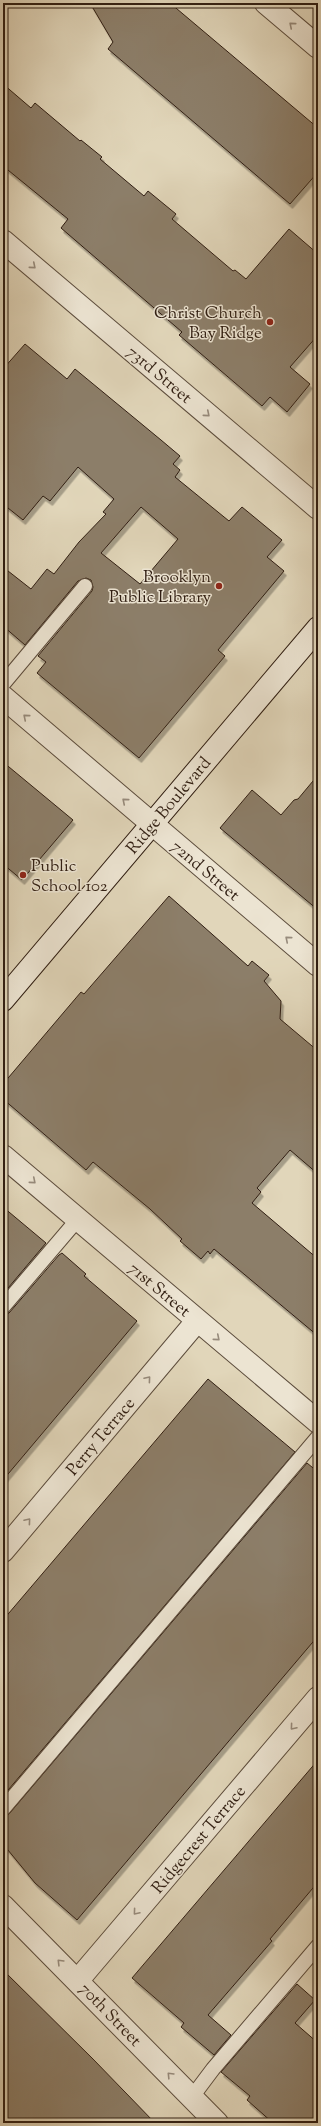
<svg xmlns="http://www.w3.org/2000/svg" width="321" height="2126" viewBox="0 0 321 2126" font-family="'Sorts Mill Goudy',serif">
	<defs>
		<filter id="shadow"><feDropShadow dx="2.5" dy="4.5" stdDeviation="0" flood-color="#0004"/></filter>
	</defs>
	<rect width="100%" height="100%" fill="#e1d6ba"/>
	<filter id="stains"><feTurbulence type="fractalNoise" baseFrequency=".005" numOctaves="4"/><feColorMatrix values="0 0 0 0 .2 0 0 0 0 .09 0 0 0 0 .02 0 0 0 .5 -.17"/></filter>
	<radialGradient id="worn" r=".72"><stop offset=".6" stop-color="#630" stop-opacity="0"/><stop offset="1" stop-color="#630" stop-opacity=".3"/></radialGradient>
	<g fill="#8c7e69" stroke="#301e12" fill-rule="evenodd" filter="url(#shadow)">
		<path d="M 90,3 L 170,3 L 318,128 L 318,172 L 290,204 L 108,49 L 113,42 Z"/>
		<path d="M 3,84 L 31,108 L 35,103 L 80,141 L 81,140 L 102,157 L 100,159 L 144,196 L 148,191 L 176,214 L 172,219 L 233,271 L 235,270 L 246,279 L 289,229 L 318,254 L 318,335 L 290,367 L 310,384 L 287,412 L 270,397 L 262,406 L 179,335 L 182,332 L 61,228 L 68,219 L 3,166 Z"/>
		<path d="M 25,344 L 67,379 L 75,369 L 161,440 L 180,456 L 173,464 L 180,470 L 175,477 L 229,521 L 242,507 L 282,540 L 267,557 L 284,571 L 218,650 L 225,656 L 139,758 L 37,673 L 46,662 L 38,656 L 92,591 L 93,587 L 91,580 L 86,578 L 78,581 L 25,645 L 3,626 L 3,567 L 31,589 L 47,569 L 54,574 L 79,542 L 106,514 L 103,512 L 114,499 L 78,467 L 50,501 L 43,496 L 23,520 L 3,504 L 3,369 ZM 141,507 L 178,539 L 140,584 L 101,553 Z"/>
		<path d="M 3,762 L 73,820 L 22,880 L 3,864 Z"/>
		<path d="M 318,775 L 318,910 L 220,828 L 252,790 L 281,815 L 294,800 L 298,799 Z"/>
		<path d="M 169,896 L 248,966 L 252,961 L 269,975 L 264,981 L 281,1001 L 280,1019 L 318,1051 L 318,1174 L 290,1150 L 257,1188 L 261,1192 L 252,1203 L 318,1259 L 318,1336 L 214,1249 L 210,1254 L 208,1251 L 201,1259 L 180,1241 L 182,1239 L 150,1209 L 93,1162 L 86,1170 L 3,1099 L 3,1084 L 81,992 L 84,994 Z"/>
		<path d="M 3,1207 L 46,1243 L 3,1294 Z"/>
		<path d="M 62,1253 L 86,1274 L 84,1276 L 137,1321 L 3,1480 L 3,1315 L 9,1313 L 59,1255 Z"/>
		<path d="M 208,1379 L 295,1452 L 3,1796 L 3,1620 Z"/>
		<path d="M 307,1463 L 318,1472 L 318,1636 L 77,1920 L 35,1883 L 3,1844 L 3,1817 L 9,1814 Z"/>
		<path d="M 318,1760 L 318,1882 L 270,1939 L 272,1941 L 208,2015 L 231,2035 L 214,2055 L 181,2027 L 184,2023 L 132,1978 Z"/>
		<path d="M 3,1970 L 93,2059 L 155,2123 L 3,2123 Z"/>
		<path d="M 297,1984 L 315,2000 L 295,2023 L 318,2043 L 318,2123 L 273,2123 L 247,2100 L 250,2096 L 221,2072 Z"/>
	</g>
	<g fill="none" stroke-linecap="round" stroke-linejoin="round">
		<g stroke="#5c4c3c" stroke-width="16">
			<g id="lane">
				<path d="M 3,684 L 85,586"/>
				<path d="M 3,1307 L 78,1219"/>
				<path d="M 3,1809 L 318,1437"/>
				<path d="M 192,2097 L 213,2069 L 318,1946"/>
			</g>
		</g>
		<g stroke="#5c4c3c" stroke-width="24">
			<g id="street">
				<path d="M 266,3 L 318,47"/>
				<path d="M 3,241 L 318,508"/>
				<path d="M 3,697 L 318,965"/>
				<path d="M 3,1156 L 318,1422"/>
				<path d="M 3,1551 L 197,1321"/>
				<path d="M 3,1906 L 217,2123"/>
				<path d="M 78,1980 L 318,1698"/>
			</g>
		</g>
		<g stroke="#301e12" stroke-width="24">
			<path id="secondary" d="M 3,1000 L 318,628"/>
		</g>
		<use href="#lane" stroke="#ece4d2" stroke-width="14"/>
		<use href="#street" stroke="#ece4d2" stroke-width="22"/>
		<use href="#secondary" stroke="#ece4d2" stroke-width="22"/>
	</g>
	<defs><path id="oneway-chevron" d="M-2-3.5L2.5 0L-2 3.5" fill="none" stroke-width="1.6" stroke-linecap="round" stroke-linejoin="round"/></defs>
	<g stroke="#978b7c">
		<use href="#oneway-chevron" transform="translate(292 25) rotate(-140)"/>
		<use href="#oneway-chevron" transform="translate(33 266) rotate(40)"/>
		<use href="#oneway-chevron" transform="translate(207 414) rotate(40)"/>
		<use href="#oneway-chevron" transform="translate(26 717) rotate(-140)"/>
		<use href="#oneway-chevron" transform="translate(125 801) rotate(-140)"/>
		<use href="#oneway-chevron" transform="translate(288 939) rotate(-140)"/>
		<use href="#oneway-chevron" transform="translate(33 1181) rotate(40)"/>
		<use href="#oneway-chevron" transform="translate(217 1338) rotate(40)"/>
		<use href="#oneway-chevron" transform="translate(148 1379) rotate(-50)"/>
		<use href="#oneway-chevron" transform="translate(28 1521) rotate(-50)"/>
		<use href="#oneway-chevron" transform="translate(293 1727) rotate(130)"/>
		<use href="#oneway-chevron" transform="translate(136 1912) rotate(130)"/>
		<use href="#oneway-chevron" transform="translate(60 1962) rotate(-135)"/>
		<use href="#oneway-chevron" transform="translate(170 2075) rotate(-134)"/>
	</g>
	<g fill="#8f2418" stroke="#ece4d2" stroke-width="1.5">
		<circle cx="270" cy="322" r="4"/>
		<circle cx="219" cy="586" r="4"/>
		<circle cx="23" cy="875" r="4"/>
	</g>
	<g text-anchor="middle" stroke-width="3" stroke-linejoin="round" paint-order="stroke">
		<g font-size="17" fill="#301e12" stroke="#ece4d2" text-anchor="end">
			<text x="262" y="318">Christ Church<tspan x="262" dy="20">Bay Ridge</tspan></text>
			<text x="211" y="582">Brooklyn<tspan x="211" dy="20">Public Library</tspan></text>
			<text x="31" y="871" text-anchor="start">Public<tspan x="31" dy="20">School 102</tspan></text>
		</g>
		<g font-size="17" fill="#301e12" stroke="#ece4d2">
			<text transform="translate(160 374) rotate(40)" y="6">73rd Street</text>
			<text transform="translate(168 805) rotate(-50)" y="6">Ridge Boulevard</text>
			<text transform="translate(206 870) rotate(40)" y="6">72nd Street</text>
			<text transform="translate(160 1289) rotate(40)" y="6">71st Street</text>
			<text transform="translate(100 1436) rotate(-50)" y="6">Perry Terrace</text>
			<text transform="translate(198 1839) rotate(-50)" y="6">Ridgecrest Terrace</text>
			<text transform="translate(111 2014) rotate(46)" y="6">70th Street</text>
		</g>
	</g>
	<rect width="321" height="2126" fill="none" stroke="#e1d6ba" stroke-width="16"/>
	<rect x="4" y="4" width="313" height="2118" fill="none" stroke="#301e12" stroke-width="2"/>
	<rect x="8" y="8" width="305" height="2110" fill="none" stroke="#301e12"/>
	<rect width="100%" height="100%" filter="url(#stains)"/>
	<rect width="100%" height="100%" fill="url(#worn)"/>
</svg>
